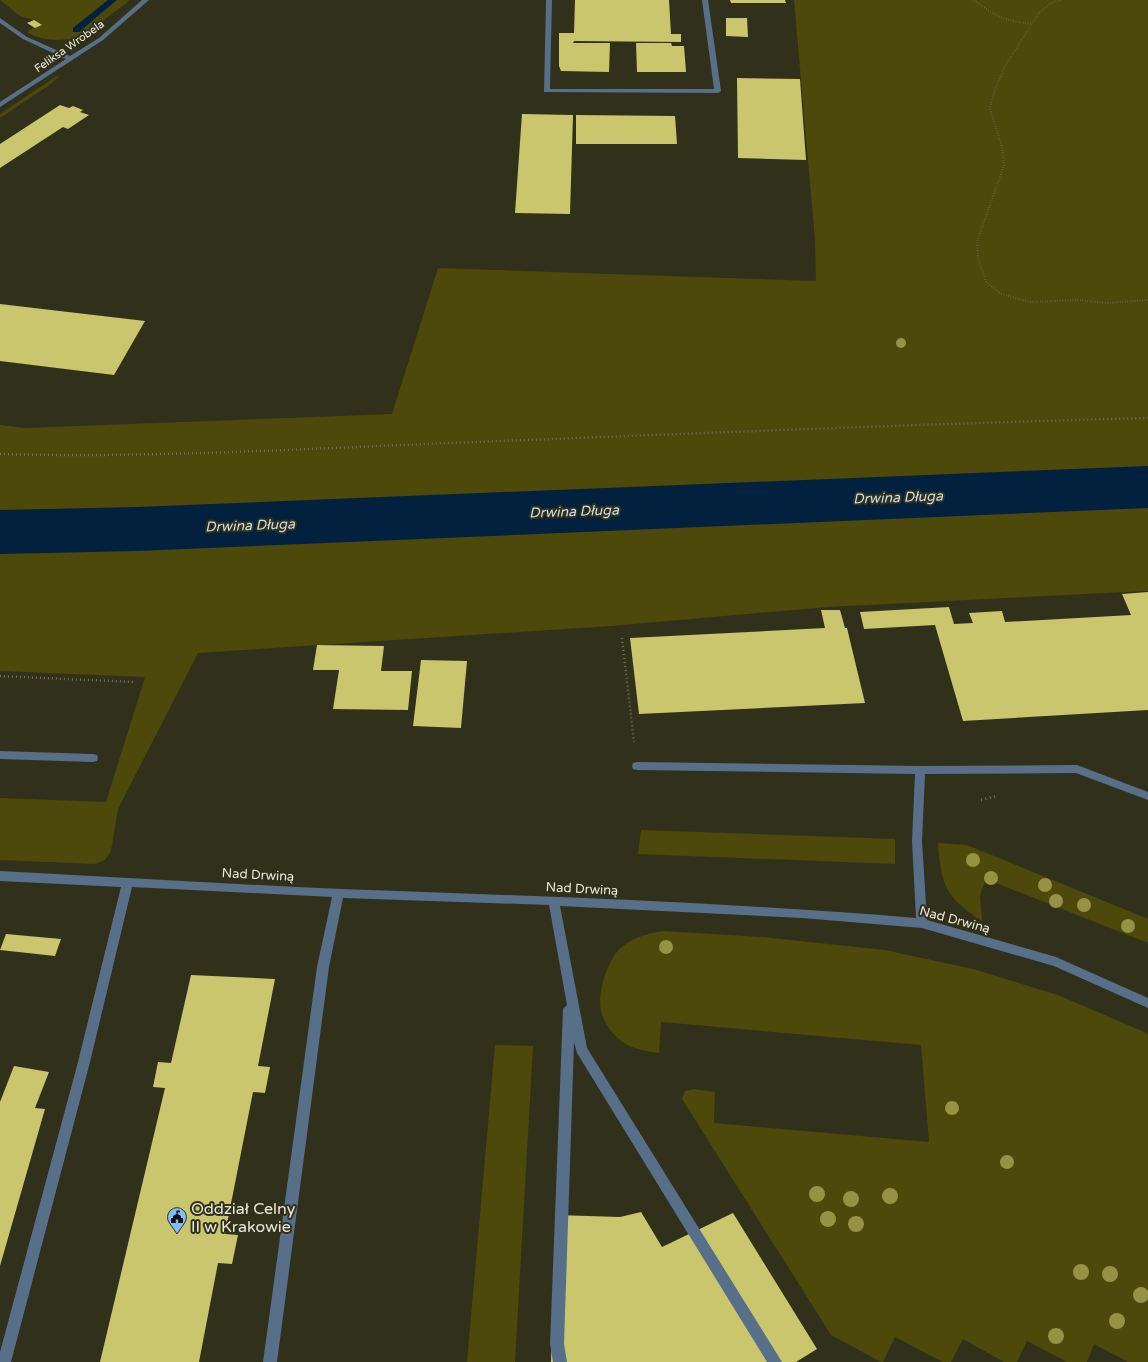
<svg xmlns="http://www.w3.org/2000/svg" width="1148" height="1362" viewBox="0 0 1148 1362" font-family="'Varela Round',sans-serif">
	<rect width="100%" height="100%" fill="#31311b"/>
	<g fill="#4c490a">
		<path d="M 0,0 L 130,0 L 86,34 C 69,42 45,42 28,33 L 29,30 L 42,25 L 34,20 L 20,16 Z"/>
		<path d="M 794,0 L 1148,0 L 1148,591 L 828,607 L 611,626 L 198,653 L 118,809 L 111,851 L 105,860 L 95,864 L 0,860 L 0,798 L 106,802 L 145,677 L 0,671 L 0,425 L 25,428 L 392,414 L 438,268 L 816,281 L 815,240 Z"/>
		<path d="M 60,76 L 48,86 L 0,118 L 0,114 L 55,77 Z"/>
		<path d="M 641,830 L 895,839 L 895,864 L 638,854 Z"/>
		<path d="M 938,843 L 967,845 L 1148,919 L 1148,943 L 986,879 L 980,895 L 982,921 C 945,897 941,885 938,843 Z"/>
		<path d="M 662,931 L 762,937 L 885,950 L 973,969 L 1058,995 L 1142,1031 L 1148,1035 L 1148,1362 L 1128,1362 L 1094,1344 L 1087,1362 L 1067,1362 L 1027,1341 L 1017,1362 L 1004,1362 L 963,1339 L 951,1362 L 943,1362 L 895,1337 L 883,1362 L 881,1362 L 831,1335 L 682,1099 L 685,1091 L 694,1089 L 715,1092 L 714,1123 L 929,1142 L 921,1045 L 661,1022 L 659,1053 C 646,1051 629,1049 619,1039 C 611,1033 603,1020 601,1011 C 597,993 608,957 623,946 C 635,937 647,934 662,931 Z"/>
		<path d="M 495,1045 L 533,1046 L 515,1362 L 467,1362 Z"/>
	</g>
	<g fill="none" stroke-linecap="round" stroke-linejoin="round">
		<path fill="#01213f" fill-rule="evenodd" d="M 108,0 L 117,0 L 79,32 L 73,32 L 73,28 Z"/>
		<path fill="#01213f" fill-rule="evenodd" d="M 1148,466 L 1148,508 L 137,551 L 0,554 L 0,510 L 137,507 Z"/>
	</g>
	<g fill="#c9c66d">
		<path d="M 575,0 L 669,0 L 671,34 L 681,34 L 681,42 L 574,41 L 573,43 L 610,43 L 609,72 L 561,71 L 559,66 L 559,33 L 574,33 Z"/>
		<path d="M 730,0 L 785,0 L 786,3 L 731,3 Z"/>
		<path d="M 726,18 L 747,18 L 748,37 L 726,36 Z"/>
		<path d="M 34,20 L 39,23 L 42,25 L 35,28 L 27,23 Z"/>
		<path d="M 636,43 L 671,43 L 672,46 L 684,46 L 686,72 L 637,72 Z"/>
		<path d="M 737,78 L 800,79 L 806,160 L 738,158 Z"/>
		<path d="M 60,105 L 69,108 L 73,106 L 83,110 L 80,112 L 89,115 L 68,129 L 63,127 L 0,168 L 0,144 Z"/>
		<path d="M 522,114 L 573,115 L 570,214 L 515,213 Z"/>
		<path d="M 576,115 L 675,116 L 677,144 L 576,144 Z"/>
		<path d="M 0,304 L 145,321 L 114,375 L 0,361 Z"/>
		<path d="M 1148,592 L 1148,710 L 963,721 L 935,625 L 864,629 L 860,612 L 949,607 L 954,624 L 973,623 L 969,613 L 1002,611 L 1005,622 L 1131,615 L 1122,594 Z"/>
		<path d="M 821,610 L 840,610 L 845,628 L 847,628 L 865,703 L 639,714 L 630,638 L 825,628 Z"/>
		<path d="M 317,645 L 384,646 L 381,671 L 412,671 L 408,710 L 333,709 L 339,670 L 313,670 Z"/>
		<path d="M 421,660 L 467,661 L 461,728 L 413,726 Z"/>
		<path d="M 6,934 L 61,939 L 55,956 L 0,950 Z"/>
		<path d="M 191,975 L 275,979 L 258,1066 L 270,1067 L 265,1093 L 253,1092 L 225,1234 L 238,1235 L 232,1264 L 218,1263 L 199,1362 L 100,1362 L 165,1088 L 153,1087 L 158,1062 L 171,1063 Z"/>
		<path d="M 14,1066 L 49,1072 L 35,1108 L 45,1109 L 0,1266 L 0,1102 Z"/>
		<path d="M 641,1212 L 662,1247 L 733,1213 L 817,1349 L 796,1362 L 551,1362 L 556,1215 L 620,1217 Z"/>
	</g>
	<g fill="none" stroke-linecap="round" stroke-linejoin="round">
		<g stroke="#71715e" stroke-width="2" stroke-dasharray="0.5 2" stroke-linecap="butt">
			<path d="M 974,0 C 996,17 1005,21 1033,24"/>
			<path d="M 1061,0 L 1051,3 L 1039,13 L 1005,66 L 994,92 L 990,109 L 1002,147 L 1004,165 L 977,242 L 978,258 L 986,282 L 1001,294 L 1030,302 L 1077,300 L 1108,303 L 1148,300"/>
		</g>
		<g stroke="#71715e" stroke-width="2.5" stroke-dasharray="1 3" stroke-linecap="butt">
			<path d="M 0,454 C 150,458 300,449 450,443 C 683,434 915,424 1148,418"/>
			<path d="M 622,638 L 634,742"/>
			<path d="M 0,676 L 135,682"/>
		</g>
		<path stroke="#71715e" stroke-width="3" stroke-dasharray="1 3.5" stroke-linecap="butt" d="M 981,800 L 997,796"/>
		<g fill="#576f89" fill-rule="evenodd">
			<path d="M 142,0 L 149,0 L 103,40 L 0,107 L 0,102 L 66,59 L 23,39 L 0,23 L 0,18 L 27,37 L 70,56 L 99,38 Z"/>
			<path d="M 546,0 L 552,0 L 550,89 L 714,89 L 702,0 L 708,0 L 721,91 L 718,93 L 544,92 Z"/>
			<path d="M 0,751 L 93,754 L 97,755 L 98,758 L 97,761 L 93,762 L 0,759 Z"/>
			<path d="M 637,762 L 920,766 L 1077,765 L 1148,792 L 1148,800 L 1076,773 L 925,774 L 922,841 L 927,920 L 1056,957 L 1148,998 L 1148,1008 L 1054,966 L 922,928 L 802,918 L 560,906 L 587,1048 L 782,1362 L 767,1362 L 577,1053 L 574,1042 L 564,1344 L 567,1362 L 553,1362 L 550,1344 L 563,1009 L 567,1005 L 549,905 L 343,898 L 329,967 L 277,1362 L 263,1362 L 317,967 L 332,897 L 132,887 L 90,1062 L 11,1362 L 0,1362 L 0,1352 L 78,1062 L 121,887 L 0,881 L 0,871 C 114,877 227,884 341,889 C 533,896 725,902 916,918 L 912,841 L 915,774 L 637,770 L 633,769 L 632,766 L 633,763 Z"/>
		</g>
	</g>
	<g fill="#959246">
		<circle cx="901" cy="343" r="5"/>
		<circle cx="973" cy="860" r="7"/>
		<circle cx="991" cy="878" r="7"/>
		<circle cx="1045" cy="885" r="7"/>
		<circle cx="1056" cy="901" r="7"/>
		<circle cx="1084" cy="905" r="7"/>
		<circle cx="1128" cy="926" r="7"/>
		<circle cx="666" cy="947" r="7"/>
		<circle cx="952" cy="1108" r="7"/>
		<circle cx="1007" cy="1162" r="7"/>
		<circle cx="817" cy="1194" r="8"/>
		<circle cx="890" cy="1196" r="8"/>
		<circle cx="851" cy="1199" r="8"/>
		<circle cx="828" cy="1219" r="8"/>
		<circle cx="856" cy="1224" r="8"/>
		<circle cx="1081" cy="1272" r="8"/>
		<circle cx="1110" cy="1274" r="8"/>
		<circle cx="1141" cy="1295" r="8"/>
		<circle cx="1117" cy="1321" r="8"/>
		<circle cx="1056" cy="1336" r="8"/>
	</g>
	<defs>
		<g id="civic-pin" transform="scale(1)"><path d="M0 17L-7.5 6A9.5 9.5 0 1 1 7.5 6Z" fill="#80bdfa" stroke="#31311b"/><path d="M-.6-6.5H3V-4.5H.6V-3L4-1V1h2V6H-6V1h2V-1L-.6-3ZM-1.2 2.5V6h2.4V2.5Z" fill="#111"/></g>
	</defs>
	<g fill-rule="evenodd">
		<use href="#civic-pin" x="177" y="1217"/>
	</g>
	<g text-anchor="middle" stroke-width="4" stroke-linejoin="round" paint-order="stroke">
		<g font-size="11" fill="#e8e8db" stroke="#31311b">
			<text transform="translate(69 46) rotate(-35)" y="4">Feliksa Wrobela</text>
		</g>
		<g font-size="13" fill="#e8e8db" stroke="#31311b">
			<text transform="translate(258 874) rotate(3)" y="5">Nad Drwiną</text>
			<text transform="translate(582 888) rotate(3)" y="5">Nad Drwiną</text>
			<text transform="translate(955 919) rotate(15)" y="5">Nad Drwiną</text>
		</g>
		<g font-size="14" font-style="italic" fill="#cddded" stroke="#31311b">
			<text transform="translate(898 497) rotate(-2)" y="5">Drwina Długa</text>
			<text transform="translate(574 511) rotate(-2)" y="5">Drwina Długa</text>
			<text transform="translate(250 525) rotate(-2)" y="5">Drwina Długa</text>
		</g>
		<g font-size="16" fill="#e8e8db" stroke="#31311b" text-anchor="start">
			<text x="191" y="1214">Oddział Celny<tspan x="191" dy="18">II w Krakowie</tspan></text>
		</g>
	</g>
</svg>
